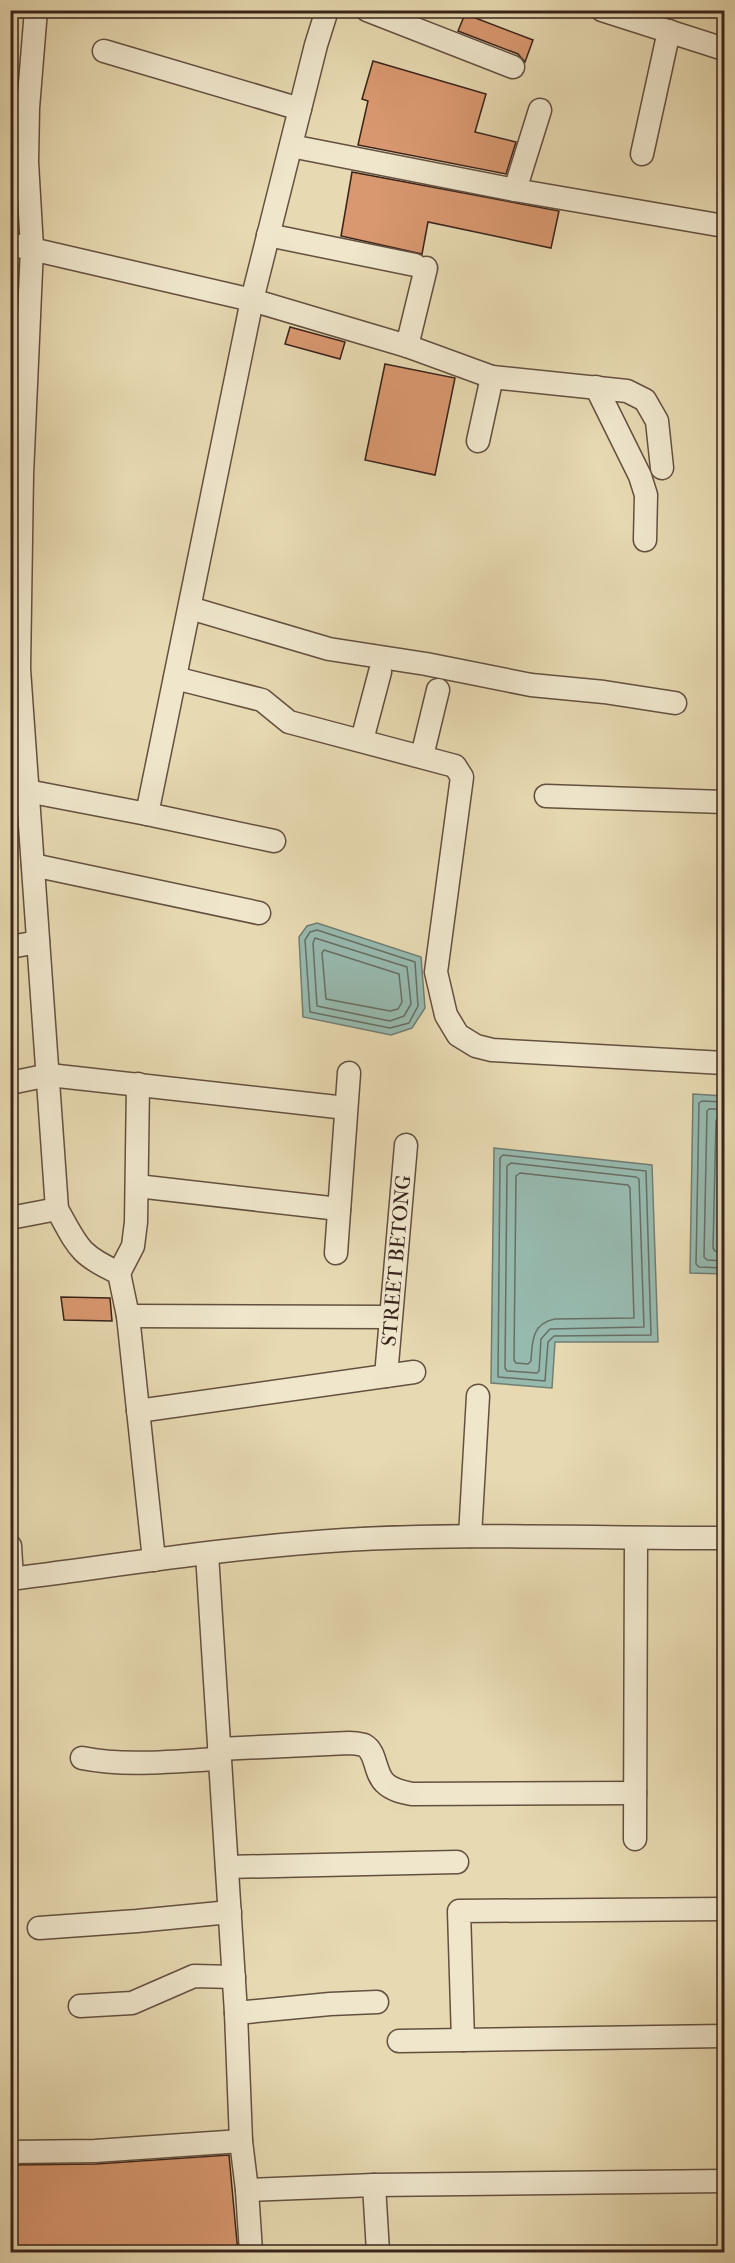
<svg xmlns="http://www.w3.org/2000/svg" width="735" height="2263" viewBox="0 0 735 2263" font-family="'IM FELL French Canon',serif">
	<rect width="100%" height="100%" fill="#e7d9b1"/>
	<filter id="stains"><feTurbulence type="fractalNoise" baseFrequency=".00333" numOctaves="4"/><feColorMatrix values="0 0 0 0 .2 0 0 0 0 .09 0 0 0 0 .02 0 0 0 .5 -.17"/></filter>
	<radialGradient id="worn" r=".72"><stop offset=".6" stop-color="#630" stop-opacity="0"/><stop offset="1" stop-color="#630" stop-opacity=".3"/></radialGradient>
	<g fill="#97baaf" stroke="#717e74" stroke-width="1.5">
		<path d="M 317,923 L 421,957 L 425,1008 L 412,1028 L 391,1035 L 303,1017 L 299,937 L 307,926 Z"/>
		<path d="M 693,1094 L 724,1096 L 724,1274 L 690,1273 Z"/>
		<path d="M 494,1148 L 652,1165 L 658,1342 L 555,1342 L 552,1388 L 491,1383 Z"/>
	</g>
	<g fill="none" stroke-linecap="round" stroke-linejoin="round">
		<g stroke="#686e65" stroke-width="1.5">
			<path d="M 317,930 L 415,962 L 418,1006 L 409,1023 L 390,1028 L 310,1012 L 305,940 L 310,932 Z"/>
			<path d="M 315,938 L 407,967 L 411,1004 L 404,1016 L 390,1021 L 317,1006 L 313,943 Z"/>
			<path d="M 324,950 L 399,974 L 402,1002 L 398,1009 L 390,1011 L 326,999 L 322,953 Z"/>
			<path d="M 724,1102 L 702,1101 L 699,1103 L 696,1264 L 699,1267 L 724,1268"/>
			<path d="M 724,1109 L 709,1109 L 707,1111 L 704,1257 L 707,1260 L 724,1261"/>
			<path d="M 724,1118 L 718,1118 L 716,1121 L 713,1248 L 715,1251 L 724,1252"/>
			<path d="M 503,1155 L 646,1171 L 651,1335 L 554,1336 L 548,1342 L 545,1381 L 498,1377 L 500,1158 Z"/>
			<path d="M 511,1163 L 636,1177 L 639,1179 L 644,1327 L 550,1329 L 541,1339 L 539,1371 L 537,1373 L 507,1371 L 505,1368 L 507,1166 Z"/>
			<path d="M 520,1173 L 628,1185 L 630,1188 L 634,1318 L 555,1319 C 532,1323 532,1342 531,1361 L 528,1364 L 516,1363 L 514,1360 L 516,1176 Z"/>
		</g>
	</g>
	<g fill="#d9986f" stroke="#38231b" stroke-width="1.5">
		<path d="M 465,14 L 533,40 L 525,62 L 518,54 L 458,31 Z"/>
		<path d="M 373,61 L 486,94 L 475,132 L 516,142 L 506,174 L 358,145 L 368,101 L 362,99 Z"/>
		<path d="M 352,172 L 559,211 L 551,248 L 428,222 L 422,254 L 341,236 Z"/>
		<path d="M 290,327 L 345,342 L 340,359 L 285,344 Z"/>
		<path d="M 385,364 L 455,378 L 435,475 L 365,460 Z"/>
		<path d="M 61,1297 L 110,1298 L 112,1321 L 64,1320 Z"/>
		<path d="M 229,2155 L 238,2253 L 10,2253 L 10,2165 L 96,2164 Z"/>
	</g>
	<g fill="none" stroke-linecap="round" stroke-linejoin="round">
		<g stroke="#645040" stroke-width="25">
			<g id="minor">
				<path d="M 36,10 L 28,108 L 27,162 L 32,248 L 22,475 L 19,669 L 57,1209 C 78,1247 79,1255 119,1273 L 128,1316 L 154,1560"/>
				<path d="M 367,10 L 513,67"/>
				<path d="M 602,10 L 724,49"/>
				<path d="M 104,51 L 300,109"/>
				<path d="M 291,146 L 515,190 L 724,226"/>
				<path d="M 642,154 L 669,31"/>
				<path d="M 515,190 L 540,110"/>
				<path d="M 268,235 L 415,265"/>
				<path d="M 10,244 L 252,300 L 407,346 L 492,377 L 627,391 L 645,400 L 657,421 L 662,468"/>
				<path d="M 407,346 L 426,268"/>
				<path d="M 596,387 L 640,476 L 646,495 L 645,540"/>
				<path d="M 478,441 L 492,377"/>
				<path d="M 190,608 L 329,649 L 426,664 L 531,685 L 604,692 L 675,703"/>
				<path d="M 175,678 L 262,700 L 289,722 L 455,766 L 462,777 L 436,972 L 446,1015 L 458,1035 L 476,1046 L 492,1050 L 724,1063"/>
				<path d="M 362,740 L 380,672"/>
				<path d="M 422,756 L 438,690"/>
				<path d="M 27,791 L 147,814 L 252,300 L 316,45 L 327,10"/>
				<path d="M 546,796 L 724,802"/>
				<path d="M 147,814 L 274,841"/>
				<path d="M 33,865 L 259,913"/>
				<path d="M 10,947 L 38,942"/>
				<path d="M 10,1083 L 49,1075 L 346,1108"/>
				<path d="M 137,1186 L 339,1209"/>
				<path d="M 10,1218 L 57,1209"/>
				<path d="M 336,1253 L 349,1073"/>
				<path d="M 119,1273 L 133,1246 L 136,1222 L 138,1084"/>
				<path d="M 128,1316 L 390,1317"/>
				<path id="s1" d="M 386,1376 L 406,1145"/>
				<path d="M 138,1411 L 414,1372"/>
				<path d="M 470,1536 L 478,1396"/>
				<path d="M 10,1546 L 12,1579"/>
				<path d="M 207,1554 L 236,2013 L 241,2141 L 247,2190 L 251,2252"/>
				<path d="M 10,1579 C 121,1565 232,1547 344,1540 C 470,1532 598,1539 724,1538"/>
				<path d="M 219,1749 L 349,1743 C 353,1743 360,1744 364,1745 C 377,1752 374,1773 385,1783 C 392,1790 402,1792 412,1794 L 635,1793"/>
				<path d="M 82,1758 C 127,1767 174,1761 220,1759"/>
				<path d="M 635,1839 L 636,1539"/>
				<path d="M 227,1867 L 457,1862"/>
				<path d="M 39,1928 L 137,1921 L 230,1912"/>
				<path d="M 80,2006 L 132,2003 L 194,1976 L 234,1977"/>
				<path d="M 236,2013 L 330,2004 L 377,2002"/>
				<path d="M 463,2040 L 459,1911 L 724,1909"/>
				<path d="M 399,2041 L 724,2036"/>
				<path d="M 10,2152 L 95,2151 L 241,2141"/>
				<path d="M 374,2185 L 378,2252"/>
				<path d="M 247,2190 L 374,2185 L 724,2181"/>
			</g>
		</g>
		<use href="#minor" stroke="#efe6cc" stroke-width="22"/>
	</g>
	<g text-anchor="middle" stroke-width="4.5" stroke-linejoin="round" paint-order="stroke">
		<g font-size="21" fill="#38231b" stroke="#efe6cc">
			<text dy="7" stroke="none"><textPath href="#s1" startOffset="116">STREET BETONG</textPath></text>
		</g>
	</g>
	<rect width="735" height="2263" fill="none" stroke="#e7d9b1" stroke-width="36"/>
	<rect x="12" y="12" width="711" height="2239" fill="none" stroke="#38231b" stroke-width="3"/>
	<rect x="18" y="18" width="699" height="2227" fill="none" stroke="#38231b" stroke-width="1.5"/>
	<rect width="100%" height="100%" filter="url(#stains)"/>
	<rect width="100%" height="100%" fill="url(#worn)"/>
</svg>
